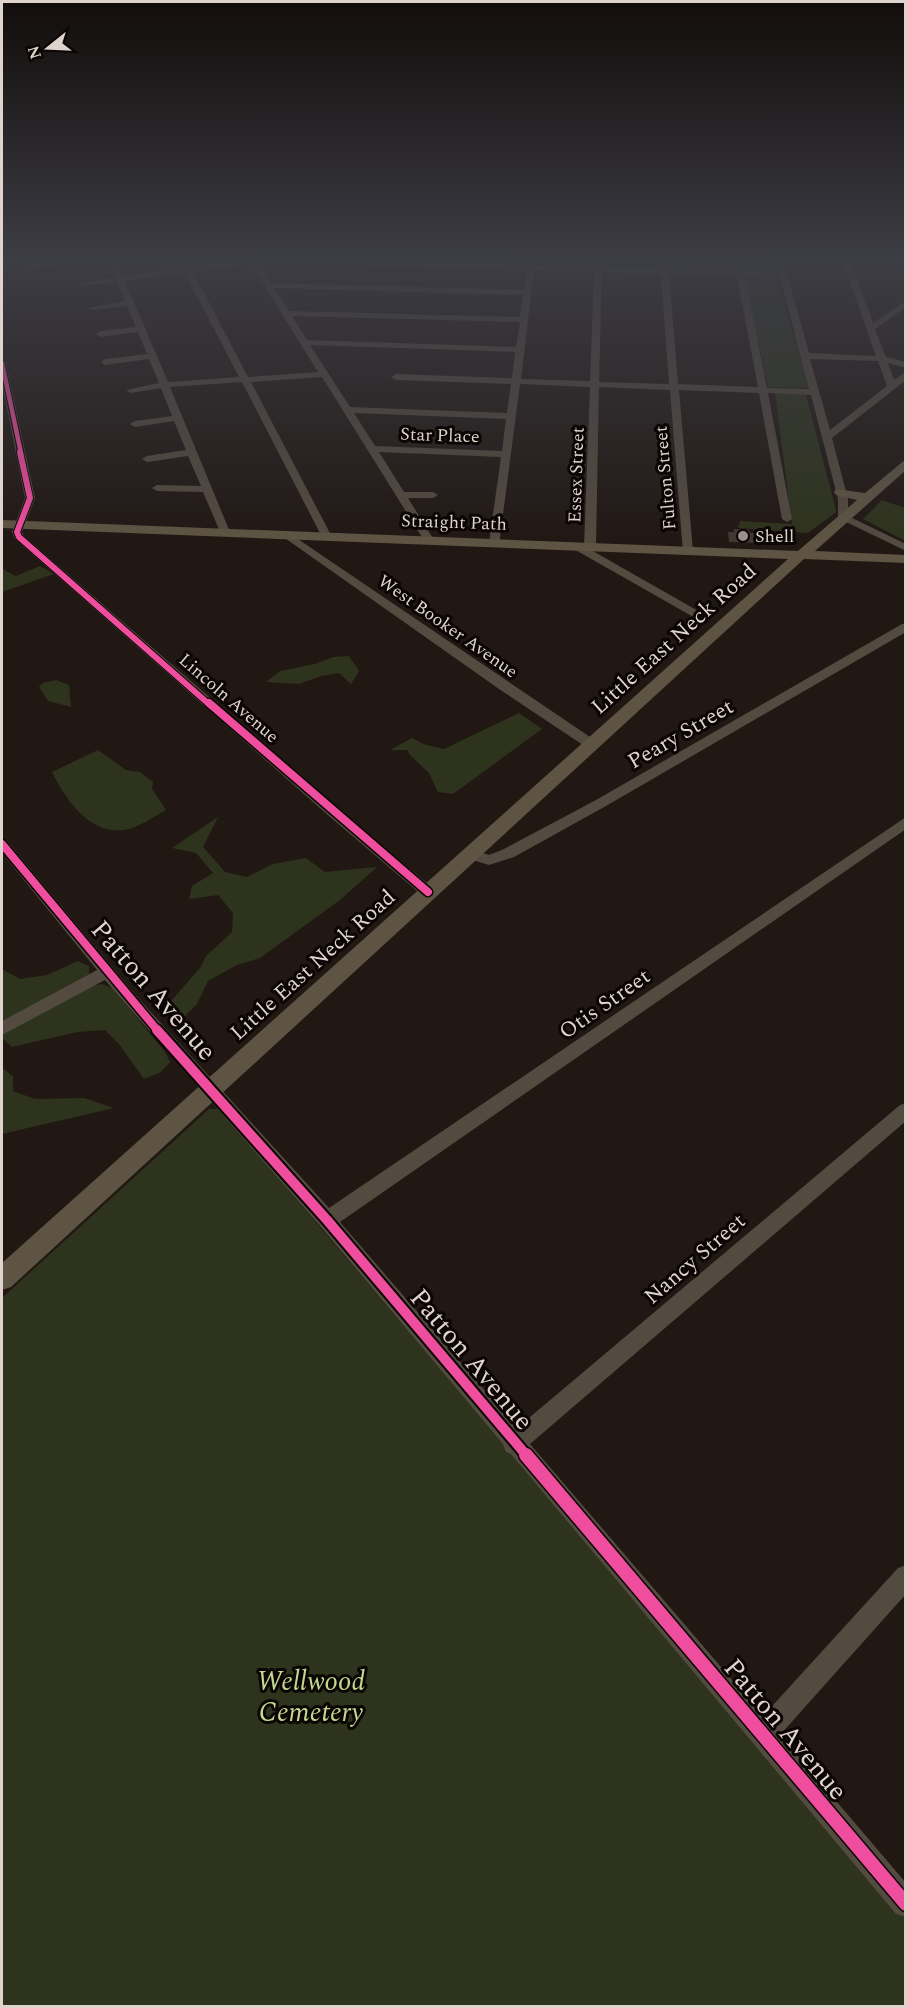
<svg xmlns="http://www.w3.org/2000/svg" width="907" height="2008" viewBox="0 0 907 2008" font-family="Spectral,serif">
	<rect width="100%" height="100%" fill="#211814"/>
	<g fill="#2e331d">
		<path d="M 743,259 L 774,259 L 777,272 L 747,272 L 745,271 Z"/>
		<path d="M 747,277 L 772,277 L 778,280 L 809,388 L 768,387 L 745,280 Z"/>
		<path d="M 775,393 L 806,395 L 836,510 L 835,513 L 808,533 L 738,528 L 740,521 L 792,524 Z"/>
		<path d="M 882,500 L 905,508 L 905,541 L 863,519 Z"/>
		<path d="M 40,566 L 54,574 L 2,592 L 2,569 L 16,576 Z"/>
		<path d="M 349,656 L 359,671 L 351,684 L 339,673 L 321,676 L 299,684 L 266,682 L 280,671 L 315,664 L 333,657 Z"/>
		<path d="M 56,680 L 69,685 L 71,707 L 48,701 L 39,687 L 43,683 Z"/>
		<path d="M 519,713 L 542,729 L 453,794 L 438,792 L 429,773 L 410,755 L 407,750 L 390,750 L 412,738 L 426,745 L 444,749 Z"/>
		<path d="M 98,750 L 126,770 L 140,772 L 153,782 L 152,789 L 166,810 C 155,816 144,824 132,828 C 93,840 67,802 52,772 Z"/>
		<path d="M 218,817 L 203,847 L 225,872 L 247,877 L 273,864 L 306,858 L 325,872 L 377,867 L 340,900 L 260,958 L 237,965 L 208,981 L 197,1004 L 177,1024 L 171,1001 L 200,968 L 206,956 L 232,932 L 233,913 L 218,895 L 189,899 L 192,886 L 213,873 L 196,853 L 172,848 Z"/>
		<path d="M 78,961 L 89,966 L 89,974 L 75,984 L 2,1021 L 2,969 L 20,979 L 47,975 Z"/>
		<path d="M 101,984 L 113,988 L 165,1052 L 170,1062 L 161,1072 L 144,1079 L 119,1044 L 105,1030 L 77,1032 L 12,1047 L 2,1038 L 2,1032 L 92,986 Z"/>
		<path d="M 2,1068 L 13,1076 L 13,1091 L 35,1099 L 84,1098 L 114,1108 L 2,1134 Z"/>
		<path d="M 209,1109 L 220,1109 L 905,1918 L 905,2006 L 2,2006 L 2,1298 Z"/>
	</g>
	<path fill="#433731" d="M 734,529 L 749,530 L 750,533 L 757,533 L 758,543 L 729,542 L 728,532 L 734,532 Z"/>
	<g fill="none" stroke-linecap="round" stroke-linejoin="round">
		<g fill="#534a40" fill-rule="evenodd">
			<path d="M 77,259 L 102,259 L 26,269 L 22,267 Z"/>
			<path d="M 108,259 L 116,259 L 123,276 L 183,268 L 179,261 L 182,259 L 186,259 L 190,267 L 248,259 L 527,265 L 528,259 L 536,259 L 535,266 L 594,267 L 595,259 L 601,259 L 602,267 L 661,269 L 660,259 L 668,259 L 669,269 L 736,271 L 734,259 L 742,259 L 744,272 L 779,273 L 775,259 L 783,259 L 809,353 L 876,356 L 842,259 L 850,259 L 873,323 L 906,301 L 906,307 L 875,329 L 886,357 L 906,362 L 906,368 L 888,363 L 894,380 L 906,372 L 906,380 L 832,438 L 848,499 L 848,516 L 906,544 L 906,551 L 838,518 L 838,499 L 811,395 L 768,393 L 792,519 L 787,522 L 782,519 L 759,393 L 679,390 L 693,551 L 691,553 L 683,553 L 670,390 L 599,387 L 596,547 L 591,550 L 707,616 L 705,619 L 697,619 L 572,548 L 572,544 L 584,546 L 590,387 L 520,384 L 499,545 L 495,546 L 489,543 L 501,457 L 379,452 L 404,492 L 433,492 L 438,495 L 433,498 L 408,498 L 434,540 L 429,543 L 425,542 L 322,377 L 251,382 L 332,537 L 327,540 L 322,537 L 242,382 L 170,387 L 230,532 L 229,534 L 221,534 L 203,492 L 157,491 L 152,488 L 157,485 L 201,486 L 188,456 L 147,462 L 142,459 L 147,456 L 186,450 L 174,421 L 135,427 L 130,424 L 135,421 L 172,416 L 161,388 L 131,393 L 126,390 L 159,383 L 149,359 L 105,365 L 101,362 L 105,359 L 147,354 L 138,332 L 100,337 L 96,334 L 100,331 L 136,327 L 127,306 L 93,310 L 89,308 L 125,301 L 117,282 L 83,286 L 79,284 L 116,277 ZM 263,262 L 527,270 L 524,290 L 271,283 L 258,263 ZM 251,264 L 318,372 L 248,377 L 193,272 ZM 534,270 L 594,272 L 590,381 L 521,379 ZM 602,272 L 661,274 L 669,384 L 599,382 ZM 185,273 L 239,377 L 168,382 L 125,281 ZM 669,274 L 737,276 L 758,387 L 678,384 ZM 745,276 L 780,277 L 809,389 L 767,388 ZM 274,288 L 523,295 L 520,317 L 289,311 ZM 292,316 L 520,322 L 516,347 L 307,340 ZM 310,345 L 515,352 L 512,378 L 396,374 L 391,377 L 396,380 L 511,384 L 507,413 L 350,407 ZM 810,359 L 878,361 L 887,386 L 830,430 ZM 354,413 L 506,419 L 502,451 L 375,446 Z"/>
			<path d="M 894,259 L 906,259 L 906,263 L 895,261 Z"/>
			<path d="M 2,360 L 6,363 L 35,498 L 22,532 L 24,536 L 339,810 L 433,888 L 436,892 L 433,896 L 423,896 L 329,816 L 15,539 L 12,532 L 25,498 L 2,383 Z"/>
			<path d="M 286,531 L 596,741 L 598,744 L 596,747 L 586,747 L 499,689 L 282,536 L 281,534 Z"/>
			<path d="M 902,624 L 906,624 L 906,632 L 606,806 L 514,857 L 489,865 L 466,858 L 464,854 L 471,849 L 489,855 L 504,849 L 596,800 Z"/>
			<path d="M 906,817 L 906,829 L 340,1222 L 517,1428 L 900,1105 L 906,1103 L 906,1121 L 530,1444 L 763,1716 L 898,1568 L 906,1565 L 906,1594 L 780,1735 L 906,1883 L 906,1917 L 896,1914 L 511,1454 L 506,1452 L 503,1444 L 320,1226 L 105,980 L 2,1035 L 2,1021 L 97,970 L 2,853 L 2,839 L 7,841 L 138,998 L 329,1208 Z"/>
		</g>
		<path fill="#5d5443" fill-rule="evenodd" d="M 906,459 L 906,470 L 815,551 L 906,555 L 906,563 L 804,559 L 11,1287 L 2,1290 L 2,1263 L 788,559 L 2,528 L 2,520 L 798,551 L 857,500 L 836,495 L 834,492 L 836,489 L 865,493 Z"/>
		<g stroke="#0b0503" stroke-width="7">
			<path id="cycleway-far4" d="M 2,363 L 21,453"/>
		</g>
		<g stroke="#0b0503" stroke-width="8">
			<path id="cycleway-far3" d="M 20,452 L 30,498 L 17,532 L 19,537 L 210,705"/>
		</g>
		<g stroke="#0b0503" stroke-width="11">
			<g id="cycleway-far2">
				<path d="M 209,703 L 428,892"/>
				<path d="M 2,844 L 158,1031"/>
			</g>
		</g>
		<g stroke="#0b0503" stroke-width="14">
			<path id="cycleway-far1" d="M 157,1030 L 327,1220 L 527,1456"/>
		</g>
		<g stroke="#0b0503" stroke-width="17">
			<path id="cycleway" d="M 526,1455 L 906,1904"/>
		</g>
		<use href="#cycleway-far4" stroke="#ef4d9e" stroke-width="4.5"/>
		<use href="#cycleway-far3" stroke="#ef4d9e" stroke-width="6"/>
		<use href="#cycleway-far2" stroke="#ef4d9e" stroke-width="8"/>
		<use href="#cycleway-far1" stroke="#ef4d9e" stroke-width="10"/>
		<use href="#cycleway" stroke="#ef4d9e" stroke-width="14"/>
	</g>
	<linearGradient id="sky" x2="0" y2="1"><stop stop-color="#120d0b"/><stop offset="0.48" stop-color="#3d3d45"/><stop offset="1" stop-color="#3d3d45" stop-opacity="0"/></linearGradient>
	<rect width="907" height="540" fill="url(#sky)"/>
	<circle fill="#9c928c" stroke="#0b0503" stroke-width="2" cx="743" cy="536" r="6"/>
	<g text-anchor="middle" stroke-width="6" stroke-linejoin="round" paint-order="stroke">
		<g font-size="18" fill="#dfd3cd" stroke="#0b0503">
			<text transform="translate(440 435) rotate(2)" y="6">Star Place</text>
			<text transform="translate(576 475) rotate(-88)" y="6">Essex Street</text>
			<text transform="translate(665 478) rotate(-95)" y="6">Fulton Street</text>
			<text transform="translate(454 522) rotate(2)" y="6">Straight Path</text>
			<text transform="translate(448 626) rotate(35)" y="6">West Booker Avenue</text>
			<text transform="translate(229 698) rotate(41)" y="6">Lincoln Avenue</text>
		</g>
		<g font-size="18" fill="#dfd3cd" stroke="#0b0503" text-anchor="start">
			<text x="755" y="542">Shell</text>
		</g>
		<g font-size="22" fill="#dfd3cd" stroke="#0b0503">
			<text transform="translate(673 638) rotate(-42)" y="8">Little East Neck Road</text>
			<text transform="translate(680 733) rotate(-30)" y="8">Peary Street</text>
			<text transform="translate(312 964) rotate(-42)" y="8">Little East Neck Road</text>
			<text transform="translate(604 1003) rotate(-35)" y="8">Otis Street</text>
			<text transform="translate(694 1258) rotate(-41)" y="8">Nancy Street</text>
		</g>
		<g font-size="27" fill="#dfd3cd" stroke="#0b0503">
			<text transform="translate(154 990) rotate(49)" y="9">Patton Avenue</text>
			<text transform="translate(472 1359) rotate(50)" y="9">Patton Avenue</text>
			<text transform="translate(786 1729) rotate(50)" y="9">Patton Avenue</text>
		</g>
		<g font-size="27" font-style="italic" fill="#c3d98f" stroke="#0b0503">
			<text x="311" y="1690">Wellwood<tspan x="311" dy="31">Cemetery</tspan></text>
		</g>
	</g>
	<rect width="907" height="2008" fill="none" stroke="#dfd3cd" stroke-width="6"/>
	<g transform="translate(48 48) rotate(252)" stroke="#0b0503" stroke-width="4.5" paint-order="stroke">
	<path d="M0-4.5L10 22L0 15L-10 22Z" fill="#dfd3cd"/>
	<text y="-9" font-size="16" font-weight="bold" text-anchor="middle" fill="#dfd3cd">N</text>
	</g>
</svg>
